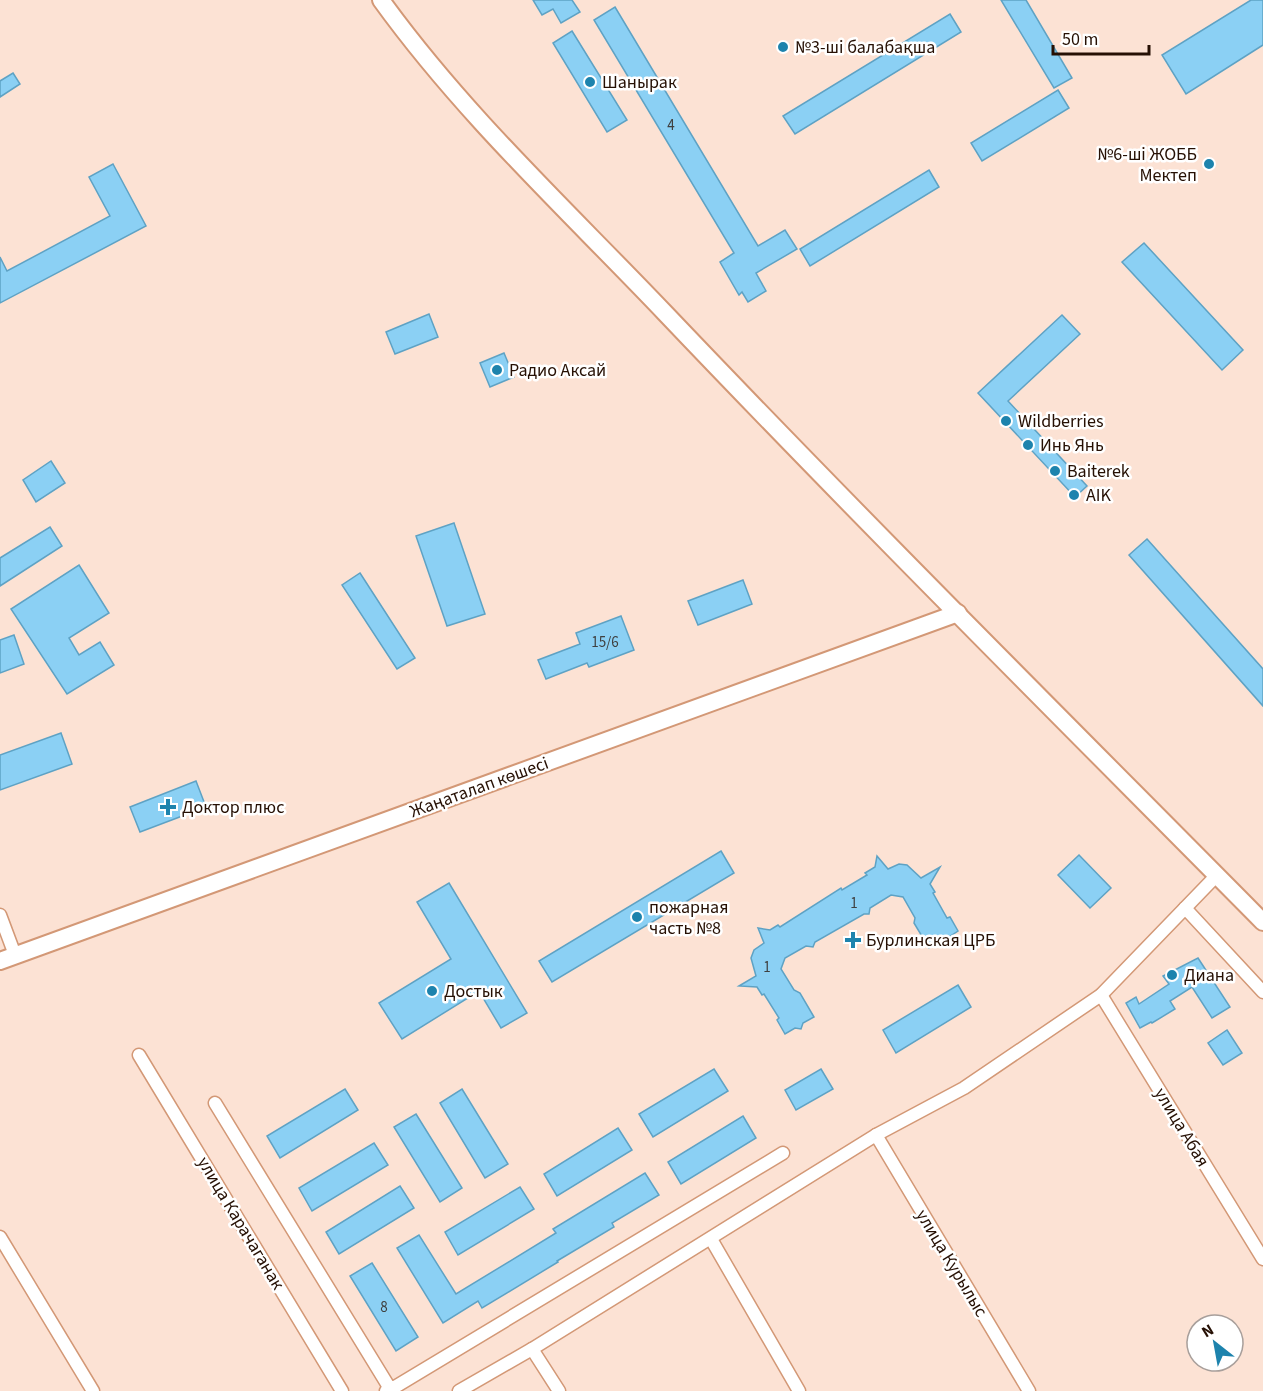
<svg xmlns="http://www.w3.org/2000/svg" width="1263" height="1391" viewBox="0 0 1263 1391" font-family="'Source Sans 3',sans-serif">
	<rect width="100%" height="100%" fill="#fce2d4"/>
	<g fill="#8bd0f4" stroke="#5ea2c4" stroke-width="1.5">
		<path d="M 533,0 L 572,0 L 580,12 L 561,23 L 553,9 L 542,15 Z"/>
		<path d="M 1001,0 L 1026,0 L 1072,78 L 1054,88 Z"/>
		<path d="M 1251,0 L 1263,0 L 1263,45 L 1186,94 L 1162,55 Z"/>
		<path d="M 615,7 L 758,246 L 785,230 L 797,249 L 756,273 L 766,291 L 748,302 L 742,292 L 739,295 L 720,262 L 734,253 L 594,20 Z"/>
		<path d="M 950,14 L 961,32 L 795,134 L 783,116 Z"/>
		<path d="M 572,31 L 627,120 L 607,132 L 553,43 Z"/>
		<path d="M 13,73 L 20,84 L 0,97 L 0,81 Z"/>
		<path d="M 1058,90 L 1069,108 L 982,161 L 971,143 Z"/>
		<path d="M 113,164 L 146,226 L 0,303 L 0,257 L 7,271 L 110,216 L 89,177 Z"/>
		<path d="M 929,170 L 939,187 L 810,266 L 800,249 Z"/>
		<path d="M 1144,243 L 1243,350 L 1222,370 L 1122,262 Z"/>
		<path d="M 429,314 L 438,337 L 395,354 L 386,332 Z"/>
		<path d="M 1062,315 L 1080,334 L 1008,401 L 1087,486 L 1075,497 L 978,393 Z"/>
		<path d="M 504,353 L 514,377 L 490,387 L 480,363 Z"/>
		<path d="M 51,461 L 65,483 L 36,502 L 23,480 Z"/>
		<path d="M 454,523 L 485,614 L 447,626 L 416,536 Z"/>
		<path d="M 50,527 L 62,546 L 0,586 L 0,558 Z"/>
		<path d="M 1147,539 L 1263,669 L 1263,706 L 1129,555 Z"/>
		<path d="M 79,565 L 109,613 L 69,638 L 79,655 L 100,642 L 114,665 L 67,694 L 11,609 Z"/>
		<path d="M 360,573 L 415,658 L 397,669 L 342,585 Z"/>
		<path d="M 743,580 L 752,604 L 698,625 L 688,601 Z"/>
		<path d="M 621,616 L 634,650 L 589,667 L 587,663 L 546,679 L 538,660 L 580,644 L 576,633 Z"/>
		<path d="M 14,635 L 24,664 L 0,673 L 0,640 Z"/>
		<path d="M 61,733 L 72,764 L 0,790 L 0,755 Z"/>
		<path d="M 196,781 L 206,807 L 140,832 L 130,807 Z"/>
		<path d="M 721,851 L 734,873 L 552,982 L 539,961 Z"/>
		<path d="M 1079,855 L 1111,888 L 1090,908 L 1058,875 Z"/>
		<path d="M 877,856 L 888,869 L 899,864 L 907,865 L 921,878 L 940,867 L 930,884 L 935,892 L 933,893 L 947,918 L 950,917 L 958,931 L 949,937 L 946,943 L 940,942 L 929,948 L 914,923 L 915,918 L 903,897 L 891,895 L 870,908 L 869,914 L 864,914 L 815,942 L 813,947 L 806,946 L 785,958 L 781,969 L 794,990 L 800,993 L 814,1017 L 803,1023 L 801,1029 L 795,1028 L 785,1034 L 777,1020 L 779,1018 L 764,994 L 762,995 L 757,987 L 739,986 L 756,976 L 751,958 L 754,950 L 764,943 L 758,928 L 770,930 L 778,925 L 780,927 L 841,888 L 842,890 L 867,875 L 865,873 L 875,867 Z"/>
		<path d="M 449,883 L 527,1013 L 501,1028 L 479,991 L 402,1039 L 379,1003 L 451,959 L 417,902 Z"/>
		<path d="M 1198,958 L 1230,1007 L 1212,1018 L 1192,987 L 1170,1001 L 1175,1009 L 1152,1023 L 1151,1022 L 1140,1028 L 1126,1003 L 1136,997 L 1139,1004 L 1169,984 L 1163,976 Z"/>
		<path d="M 958,985 L 971,1007 L 896,1053 L 883,1030 Z"/>
		<path d="M 1227,1030 L 1242,1053 L 1223,1065 L 1208,1043 Z"/>
		<path d="M 714,1069 L 728,1091 L 653,1137 L 639,1114 Z"/>
		<path d="M 821,1069 L 833,1089 L 796,1110 L 785,1090 Z"/>
		<path d="M 345,1089 L 358,1110 L 280,1158 L 267,1136 Z"/>
		<path d="M 462,1089 L 508,1164 L 485,1178 L 440,1103 Z"/>
		<path d="M 416,1114 L 462,1188 L 440,1202 L 394,1127 Z"/>
		<path d="M 743,1116 L 756,1138 L 681,1184 L 668,1162 Z"/>
		<path d="M 618,1128 L 632,1150 L 557,1196 L 544,1174 Z"/>
		<path d="M 374,1143 L 388,1165 L 312,1211 L 299,1188 Z"/>
		<path d="M 645,1173 L 659,1195 L 612,1223 L 614,1227 L 557,1261 L 558,1262 L 482,1308 L 478,1301 L 443,1323 L 397,1248 L 419,1235 L 456,1294 L 556,1233 L 553,1229 Z"/>
		<path d="M 400,1186 L 414,1208 L 339,1254 L 326,1232 Z"/>
		<path d="M 520,1187 L 534,1209 L 458,1255 L 445,1232 Z"/>
		<path d="M 372,1263 L 418,1337 L 396,1351 L 350,1276 Z"/>
	</g>
	<g fill="none" stroke-linecap="round" stroke-linejoin="round">
		<g stroke="#d39876" stroke-width="15">
			<g id="minor">
				<path d="M 1185,908 L 1263,992"/>
				<path d="M 0,915 L 15,955"/>
				<path d="M 1101,995 L 1263,1259"/>
				<path d="M 139,1055 L 342,1391"/>
				<path d="M 215,1103 L 389,1387"/>
				<path d="M 876,1135 L 1029,1391"/>
				<path d="M 0,1237 L 93,1391"/>
				<path d="M 711,1239 L 799,1391"/>
				<path d="M 532,1349 L 559,1391"/>
				<path d="M 386,1391 L 389,1387 L 395,1387 L 783,1153"/>
				<path d="M 459,1391 L 532,1349 L 876,1135 L 964,1088 L 1101,995 L 1217,875"/>
			</g>
		</g>
		<g stroke="#d39876" stroke-width="20">
			<g id="secondary">
				<path d="M 381,0 C 464,115 568,211 665,313 C 861,519 1063,720 1263,922"/>
				<path d="M 0,961 L 958,613"/>
			</g>
		</g>
		<use href="#minor" stroke="#fff" stroke-width="12"/>
		<use href="#secondary" stroke="#fff" stroke-width="16"/>
	</g>
	<g fill="#1d83ad" stroke="#fff" stroke-width="2">
		<circle cx="783" cy="47" r="6"/>
		<circle cx="590" cy="82" r="6"/>
		<circle cx="1209" cy="164" r="6"/>
		<circle cx="497" cy="370" r="6"/>
		<circle cx="1006" cy="421" r="6"/>
		<circle cx="1028" cy="445" r="6"/>
		<circle cx="1055" cy="471" r="6"/>
		<circle cx="1074" cy="495" r="6"/>
		<path d="M165 798h6v6h6v6h-6v6h-6v-6h-6v-6h6z"/>
		<circle cx="637" cy="917" r="6"/>
		<path d="M850 931h6v6h6v6h-6v6h-6v-6h-6v-6h6z"/>
		<circle cx="1172" cy="975" r="6"/>
		<circle cx="432" cy="991" r="6"/>
	</g>
	<g text-anchor="middle" stroke-width="5" stroke-linejoin="round" paint-order="stroke">
		<g font-size="15" fill="#3f4040">
			<text x="671" y="130">4</text>
			<text x="605" y="647">15/6</text>
			<text x="854" y="908">1</text>
			<text x="767" y="972">1</text>
			<text x="384" y="1312">8</text>
		</g>
		<g font-size="18" fill="#261004" stroke="#fff" text-anchor="start">
			<text x="795" y="53">№3-ші балабақша</text>
			<text x="602" y="88">Шанырак</text>
			<text x="1197" y="160" text-anchor="end">№6-ші ЖОББ<tspan x="1197" dy="21">Мектеп</tspan></text>
			<text x="509" y="376">Радио Аксай</text>
			<text x="1018" y="427">Wildberries</text>
			<text x="1040" y="451">Инь Янь</text>
			<text x="1067" y="477">Baiterek</text>
			<text x="1086" y="501">AIK</text>
			<text x="182" y="813">Доктор плюс</text>
			<text x="649" y="913">пожарная<tspan x="649" dy="21">часть №8</tspan></text>
			<text x="866" y="946">Бурлинская ЦРБ</text>
			<text x="1184" y="981">Диана</text>
			<text x="444" y="997">Достык</text>
		</g>
		<g font-size="18" fill="#261004" stroke="#fff">
			<text transform="translate(479 787) rotate(-20)" y="6">Жаңаталап көшесі</text>
			<text transform="translate(1182 1127) rotate(59)" y="6">улица Абая</text>
			<text transform="translate(241 1223) rotate(59)" y="6">улица Карачаганак</text>
			<text transform="translate(952 1263) rotate(59)" y="6">улица Курылыс</text>
		</g>
	</g>
	<g transform="translate(1215 1343) rotate(329)"><circle r="28" fill="#ffffff" stroke="#a89f9b" stroke-width="1.5"/>
	<path d="M0-4.5L10 22L0 15L-10 22Z" fill="#1d83ad"/>
	<text y="-9" font-size="16" font-weight="bold" text-anchor="middle" fill="#261004">N</text>
	</g>
	<path d="M1053 45v9h96v-9" fill="none" stroke="#261004" stroke-width="3"/>
	<text x="1062" y="45" font-size="18" fill="#261004" stroke="#ffffff" stroke-width="4.5" paint-order="stroke">50 m</text>
</svg>
